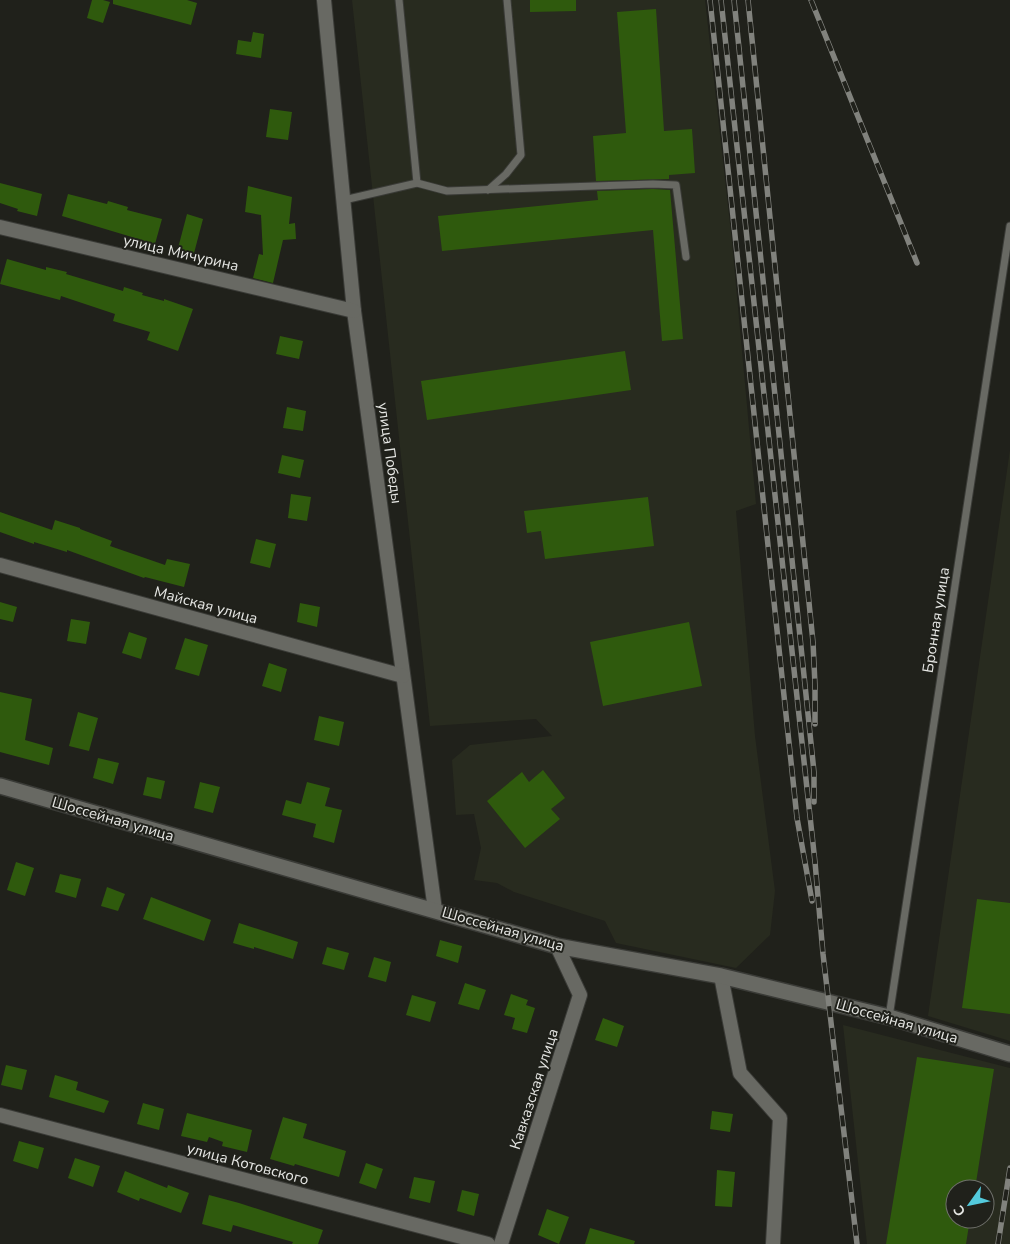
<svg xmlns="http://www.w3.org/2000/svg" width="1010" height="1244" viewBox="0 0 1010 1244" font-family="'Nunito Sans',sans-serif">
	<rect width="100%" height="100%" fill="#20211b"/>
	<g fill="#282b1f" fill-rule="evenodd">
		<path d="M 352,0 L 705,0 L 732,242 L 756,504 L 736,511 L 755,736 L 775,891 L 770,935 L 736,968 L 616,943 L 605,921 L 514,892 L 497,883 L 474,880 L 481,848 L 474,814 L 456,815 L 452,760 L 470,745 L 552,736 L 536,719 L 430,726 Z"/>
		<path d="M 1010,450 L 1010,1041 L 928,1016 Z"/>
		<path d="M 843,1025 L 1010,1068 L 1010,1244 L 867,1244 ZM 955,1189 L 985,1189 L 985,1219 L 955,1219 Z"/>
	</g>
	<g fill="#2f5a0d">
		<path d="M 92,0 L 103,0 L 110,2 L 103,23 L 87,18 Z"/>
		<path d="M 113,0 L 187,0 L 197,3 L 191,25 L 113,4 Z"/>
		<path d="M 530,0 L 576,0 L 576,11 L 530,12 Z"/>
		<path d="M 656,9 L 664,131 L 692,129 L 695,173 L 669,175 L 669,179 L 596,181 L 593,136 L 626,133 L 617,12 Z"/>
		<path d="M 253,32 L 264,34 L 261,58 L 236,54 L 238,40 L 251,42 Z"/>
		<path d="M 270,109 L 292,112 L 288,140 L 266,137 Z"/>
		<path d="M 0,183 L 42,194 L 37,216 L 17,211 L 18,209 L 0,203 Z"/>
		<path d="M 248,186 L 292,197 L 289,224 L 295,223 L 296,239 L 283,240 L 273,283 L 253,278 L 259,254 L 263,255 L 261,215 L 245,212 Z"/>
		<path d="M 653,189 L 670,190 L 683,339 L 662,341 L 653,230 L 442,251 L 438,216 L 598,200 L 597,191 Z"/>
		<path d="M 68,194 L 107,204 L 108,201 L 128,207 L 127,210 L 162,219 L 155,244 L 62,216 Z"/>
		<path d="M 187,214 L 203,219 L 193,257 L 177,252 Z"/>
		<path d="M 7,259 L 46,270 L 46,267 L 67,272 L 66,274 L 123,291 L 124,287 L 143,293 L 142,295 L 164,301 L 164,299 L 193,309 L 178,351 L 147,340 L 150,332 L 113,321 L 115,314 L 61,296 L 60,300 L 0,284 Z"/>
		<path d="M 280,336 L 303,341 L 299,359 L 276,354 Z"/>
		<path d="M 625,351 L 631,390 L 427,420 L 421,381 Z"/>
		<path d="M 287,407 L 306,411 L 303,431 L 283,428 Z"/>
		<path d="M 282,455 L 304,460 L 300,478 L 278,473 Z"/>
		<path d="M 291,494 L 311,497 L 307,521 L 288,518 Z"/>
		<path d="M 648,497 L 654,546 L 545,559 L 541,531 L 527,533 L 524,511 Z"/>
		<path d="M 0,512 L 52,530 L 55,520 L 80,528 L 80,529 L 112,541 L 110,546 L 165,565 L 167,559 L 190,564 L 184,587 L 145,577 L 144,578 L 67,550 L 67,552 L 34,542 L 34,544 L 0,532 Z"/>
		<path d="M 256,539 L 276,544 L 270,568 L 250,563 Z"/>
		<path d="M 0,602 L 17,607 L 13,622 L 0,619 Z"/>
		<path d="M 300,603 L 320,607 L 317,627 L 297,622 Z"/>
		<path d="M 71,619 L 90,622 L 86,644 L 67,641 Z"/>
		<path d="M 689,622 L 702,686 L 603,706 L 590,642 Z"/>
		<path d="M 129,632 L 147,638 L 141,659 L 122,653 Z"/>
		<path d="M 185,638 L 208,645 L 199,676 L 175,669 Z"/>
		<path d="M 269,663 L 287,669 L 281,692 L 262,686 Z"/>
		<path d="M 0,692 L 32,699 L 25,740 L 53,748 L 49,765 L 0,752 Z"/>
		<path d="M 78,712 L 98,718 L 89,751 L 69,746 Z"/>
		<path d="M 319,716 L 344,722 L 339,746 L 314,740 Z"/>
		<path d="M 98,758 L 119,763 L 113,784 L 93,778 Z"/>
		<path d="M 543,770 L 565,798 L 551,809 L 560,819 L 525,848 L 487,801 L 522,772 L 529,782 Z"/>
		<path d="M 147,777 L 165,781 L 161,799 L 143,795 Z"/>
		<path d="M 200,782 L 220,787 L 213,813 L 194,808 Z"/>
		<path d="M 307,782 L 330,788 L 325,806 L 342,810 L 334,843 L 313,837 L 316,824 L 282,815 L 286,800 L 301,804 Z"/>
		<path d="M 16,862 L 34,868 L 25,896 L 7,890 Z"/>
		<path d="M 60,874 L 81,879 L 76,898 L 55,892 Z"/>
		<path d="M 107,887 L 125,894 L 118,911 L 101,906 Z"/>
		<path d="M 151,897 L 211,920 L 204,941 L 143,919 Z"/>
		<path d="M 977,899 L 1010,903 L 1010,1014 L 962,1008 Z"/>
		<path d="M 239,923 L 298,942 L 293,959 L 254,947 L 254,949 L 233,943 Z"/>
		<path d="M 440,940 L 462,946 L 458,963 L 436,956 Z"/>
		<path d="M 327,947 L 349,953 L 344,970 L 322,964 Z"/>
		<path d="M 374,957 L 391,962 L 386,982 L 368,977 Z"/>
		<path d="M 465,983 L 486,990 L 479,1010 L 458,1004 Z"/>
		<path d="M 511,994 L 528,1000 L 526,1005 L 535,1008 L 527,1033 L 512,1029 L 515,1018 L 504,1015 Z"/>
		<path d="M 412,995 L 436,1002 L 430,1022 L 406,1015 Z"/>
		<path d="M 603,1018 L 624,1026 L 617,1047 L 595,1040 Z"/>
		<path d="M 917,1057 L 994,1069 L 975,1189 L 955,1189 L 955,1219 L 970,1219 L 966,1244 L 886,1244 Z"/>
		<path d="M 6,1065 L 27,1070 L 22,1090 L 1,1085 Z"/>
		<path d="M 55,1075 L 78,1082 L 76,1090 L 109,1101 L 104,1113 L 49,1097 Z"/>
		<path d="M 143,1103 L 164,1109 L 159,1130 L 137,1124 Z"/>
		<path d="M 712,1111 L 733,1114 L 730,1132 L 710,1129 Z"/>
		<path d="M 187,1113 L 252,1130 L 247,1152 L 222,1146 L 223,1142 L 209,1137 L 207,1142 L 181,1136 Z"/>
		<path d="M 283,1117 L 307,1124 L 303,1138 L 346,1151 L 339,1177 L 295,1164 L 294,1166 L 270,1159 Z"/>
		<path d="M 19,1141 L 44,1148 L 38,1169 L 13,1161 Z"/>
		<path d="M 75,1158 L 100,1166 L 93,1187 L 68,1178 Z"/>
		<path d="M 366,1163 L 383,1169 L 376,1189 L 359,1183 Z"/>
		<path d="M 717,1170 L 735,1172 L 732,1207 L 715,1206 Z"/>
		<path d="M 125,1171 L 167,1188 L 168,1185 L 189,1193 L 181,1213 L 140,1198 L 139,1201 L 117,1192 Z"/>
		<path d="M 414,1177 L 435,1181 L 430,1203 L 409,1198 Z"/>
		<path d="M 462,1190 L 479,1194 L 474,1216 L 457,1211 Z"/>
		<path d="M 209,1195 L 239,1203 L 323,1230 L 318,1244 L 292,1244 L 293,1242 L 233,1225 L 231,1232 L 202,1224 Z"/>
		<path d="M 547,1209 L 569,1217 L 559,1244 L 538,1235 Z"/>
		<path d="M 590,1228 L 635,1241 L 634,1244 L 585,1244 Z"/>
	</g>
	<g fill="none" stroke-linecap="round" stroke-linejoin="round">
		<g stroke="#3a3b37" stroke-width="9">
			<g id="lane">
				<path d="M 399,0 L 417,183"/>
				<path d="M 488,190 L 506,174 L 521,155 L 507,0"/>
				<path d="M 344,200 L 417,183 L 447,191 L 653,184 L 676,185 L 686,257"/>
				<path d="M 889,1017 L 1010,226"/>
			</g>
		</g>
		<g stroke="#3a3b37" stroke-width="16">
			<g id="street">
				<path d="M 324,0 L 354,311 L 435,910"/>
				<path d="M 0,227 L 354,311"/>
				<path d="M 0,565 L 403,676"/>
				<path d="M 721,976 L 740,1073 L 780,1118 L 773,1244"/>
				<path d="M 0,1115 L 488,1244"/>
				<path d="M 501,1244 L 580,995 L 557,946"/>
			</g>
		</g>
		<g stroke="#3a3b37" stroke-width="18">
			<path id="secondary" d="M 0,786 L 557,946 L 721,976 L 889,1017 L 1010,1054"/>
		</g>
		<use href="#lane" stroke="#686963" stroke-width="7"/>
		<use href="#street" stroke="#686963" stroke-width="14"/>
		<use href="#secondary" stroke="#686963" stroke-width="15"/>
		<g stroke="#81827d" stroke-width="5.5">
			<g id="rail">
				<path d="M 710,0 L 797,818 L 812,901"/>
				<path d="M 721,0 L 815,862 L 823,954 L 857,1244"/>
				<path d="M 734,0 L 814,772 L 814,802"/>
				<path d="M 748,0 L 813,642 L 815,685 L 815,724"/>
				<path d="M 811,0 L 917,263"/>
				<path d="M 998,1244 L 1010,1168"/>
			</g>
		</g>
		<use href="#rail" stroke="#20211b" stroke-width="4" stroke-dasharray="11" stroke-linecap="butt"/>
	</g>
	<g text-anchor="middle" stroke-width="4" stroke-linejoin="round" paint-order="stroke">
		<g font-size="15" fill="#e6e7e4" stroke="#20211b">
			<text transform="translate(181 253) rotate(13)" y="5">улица Мичурина</text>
			<text transform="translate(390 453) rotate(82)" y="5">улица Победы</text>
			<text transform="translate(206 605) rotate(15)" y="5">Майская улица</text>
			<text transform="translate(936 620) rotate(-81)" y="5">Бронная улица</text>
			<text transform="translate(113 819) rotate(16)" y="5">Шоссейная улица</text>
			<text transform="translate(503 929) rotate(16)" y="5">Шоссейная улица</text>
			<text transform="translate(897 1021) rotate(16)" y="5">Шоссейная улица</text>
			<text transform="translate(534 1089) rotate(-72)" y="5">Кавказская улица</text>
			<text transform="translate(248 1164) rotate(15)" y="5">улица Котовского</text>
		</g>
	</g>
	<g transform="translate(970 1204) rotate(237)"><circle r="24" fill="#20211b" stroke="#6f706b"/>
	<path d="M0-4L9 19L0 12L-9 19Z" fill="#53cadc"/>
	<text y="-8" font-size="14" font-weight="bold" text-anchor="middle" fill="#e6e7e4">С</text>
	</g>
</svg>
